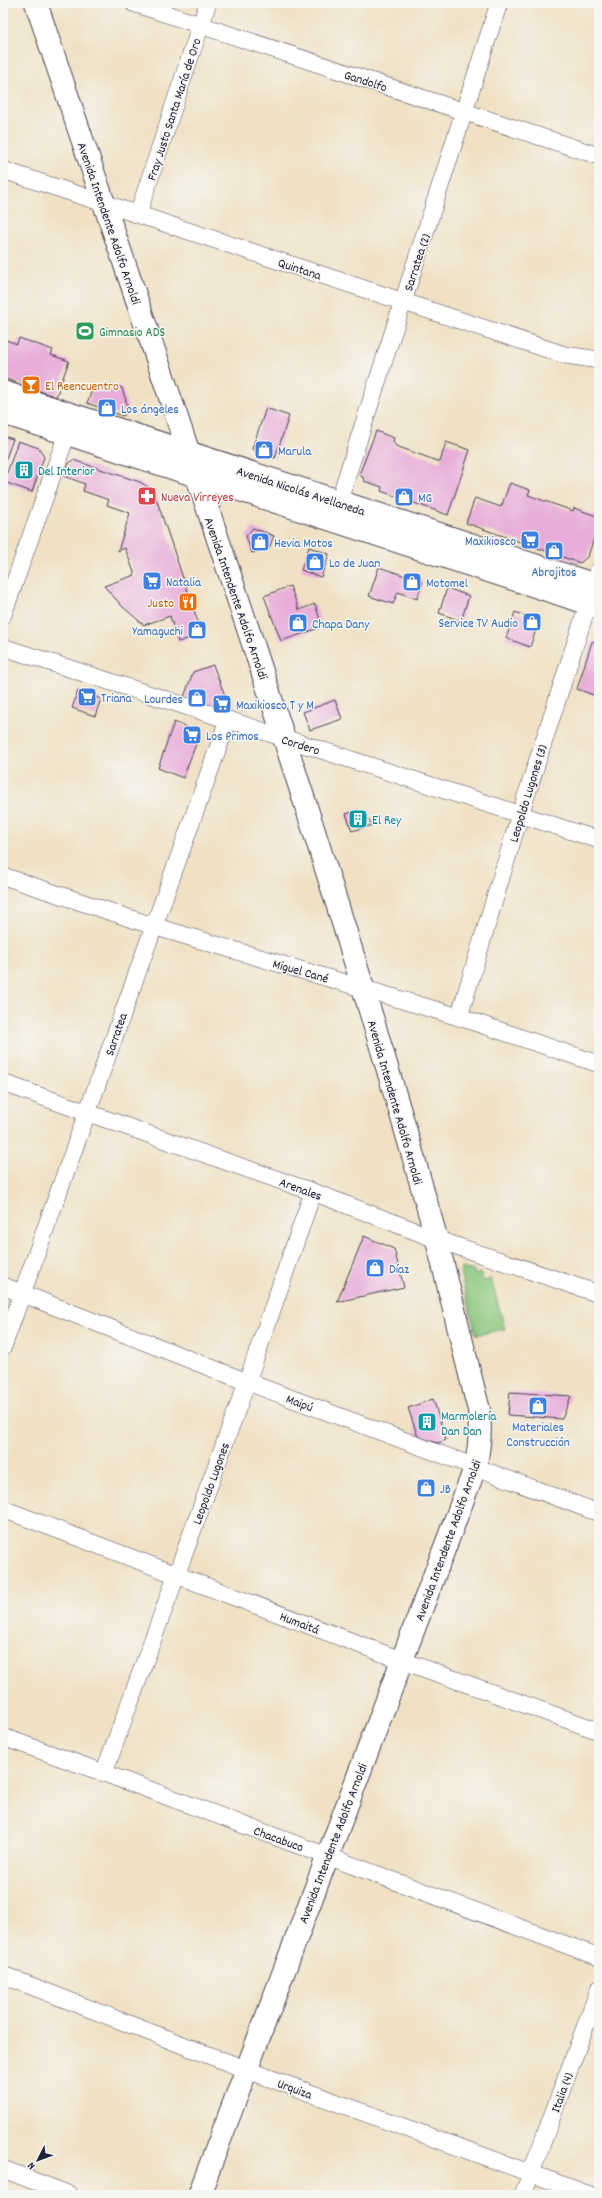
<svg xmlns="http://www.w3.org/2000/svg" width="602" height="2198" viewBox="0 0 602 2198" font-family="Dekko,sans-serif">
	<rect width="100%" height="100%" fill="#f6f6f2"/>
	<filter id="ink" filterUnits="userSpaceOnUse"><feTurbulence type="fractalNoise" baseFrequency=".025" numOctaves="2"/><feDisplacementMap in="SourceGraphic" scale="8" xChannelSelector="R" yChannelSelector="G"/><feConvolveMatrix kernelMatrix="1 2 1 2 8 2 1 2 1" color-interpolation-filters="sRGB"/></filter>
	<filter id="wash" filterUnits="userSpaceOnUse"><feTurbulence type="fractalNoise" baseFrequency=".012" numOctaves="4" result="noise"/><feDisplacementMap in="SourceGraphic" scale="16" xChannelSelector="R" yChannelSelector="G"/><feGaussianBlur stdDeviation="0.9" result="paint"/><feColorMatrix in="noise" values="0 0 0 0 0 0 0 0 0 0 0 0 0 0 0 0 0 1.4 0 .05"/><feComposite in="paint" operator="in"/></filter>
	<g filter="url(#wash)">
		<rect width="100%" height="100%" fill="#f0e1c5"/>
		<path fill="#8ac67b" stroke="#56745b" d="M 462,1268 L 474,1271 L 475,1275 L 480,1273 L 484,1281 L 491,1279 L 505,1329 L 476,1335 L 460,1272 Z"/>
		<g id="blocks">
			<g fill="#e8aed9">
				<path d="M 19,338 L 53,350 L 51,355 L 69,361 L 56,397 L 3,378 L 3,339 L 17,344 Z"/>
				<path d="M 111,384 L 122,388 L 129,411 L 123,416 L 87,403 L 94,385 L 109,390 Z"/>
				<path d="M 266,408 L 289,416 L 275,458 L 252,449 Z"/>
				<path d="M 376,431 L 394,438 L 393,442 L 396,446 L 440,462 L 446,442 L 470,450 L 448,515 L 381,491 L 382,487 L 364,481 L 363,477 L 359,475 Z"/>
				<path d="M 3,436 L 13,439 L 3,467 Z"/>
				<path d="M 18,441 L 39,448 L 44,457 L 32,492 L 4,482 Z"/>
				<path d="M 73,460 L 140,482 L 148,487 L 156,498 L 202,634 L 178,642 L 170,616 L 144,625 L 123,607 L 104,586 L 135,575 L 125,548 L 118,551 L 130,513 L 107,505 L 109,500 L 83,491 L 85,484 L 64,476 L 69,463 Z"/>
				<path d="M 510,483 L 530,490 L 528,495 L 573,511 L 574,508 L 599,517 L 599,523 L 588,556 L 580,563 L 466,523 L 475,498 L 501,507 Z"/>
				<path d="M 253,528 L 274,536 L 269,548 L 252,553 L 246,536 Z"/>
				<path d="M 309,547 L 329,554 L 321,577 L 301,570 Z"/>
				<path d="M 379,567 L 423,582 L 417,599 L 398,592 L 393,604 L 369,596 Z"/>
				<path d="M 290,586 L 299,610 L 315,604 L 322,627 L 281,641 L 264,596 Z"/>
				<path d="M 447,588 L 469,596 L 461,621 L 439,613 Z"/>
				<path d="M 515,612 L 539,621 L 530,647 L 506,638 Z"/>
				<path d="M 599,640 L 599,697 L 577,689 L 592,642 Z"/>
				<path d="M 213,665 L 228,703 L 221,709 L 209,707 L 184,697 L 193,672 Z"/>
				<path d="M 78,691 L 101,699 L 95,716 L 72,708 Z"/>
				<path d="M 335,700 L 342,719 L 310,730 L 303,712 Z"/>
				<path d="M 174,722 L 194,730 L 198,739 L 183,778 L 158,768 Z"/>
				<path d="M 359,810 L 373,825 L 352,831 L 346,814 Z"/>
				<path d="M 364,1236 L 394,1249 L 404,1287 L 337,1302 Z"/>
				<path d="M 510,1392 L 571,1396 L 562,1419 L 508,1415 Z"/>
				<path d="M 433,1399 L 446,1440 L 438,1443 L 418,1437 L 408,1408 Z"/>
				<path d="M 420,1482 L 434,1488 L 432,1495 L 418,1489 Z"/>
			</g>
		</g>
	</g>
	<g filter="url(#ink)">
		<use href="#blocks" fill-opacity="0" stroke="#413f50" stroke-width="1"/>
		<g fill="none" stroke-linecap="round" stroke-linejoin="round">
			<g stroke="#413f50" stroke-width="18">
				<g id="minor">
					<path d="M 133,3 L 599,156"/>
					<path d="M 3,170 L 565,355 L 599,360"/>
					<path d="M 138,214 L 208,3"/>
					<path d="M 335,513 L 499,3"/>
					<path d="M 3,615 L 67,434"/>
					<path d="M 3,647 L 599,840"/>
					<path d="M 3,876 L 153,926 L 459,1017 L 599,1064"/>
					<path d="M 459,1017 L 520,815 L 599,570"/>
					<path d="M 3,1083 L 313,1192 L 436,1239 L 599,1294"/>
					<path d="M 3,1286 L 247,1382 L 599,1513"/>
					<path d="M 3,1347 L 228,720"/>
					<path d="M 3,1509 L 403,1661 L 599,1731"/>
					<path d="M 3,1737 L 104,1773 L 599,1957"/>
					<path d="M 104,1773 L 247,1382 L 313,1192"/>
					<path d="M 3,1975 L 247,2070 L 590,2195"/>
					<path d="M 3,2169 L 70,2195"/>
					<path d="M 523,2195 L 599,1989"/>
				</g>
			</g>
			<g stroke="#413f50" stroke-width="24">
				<g id="major">
					<path d="M 36,3 C 174,413 320,820 436,1237 C 451,1295 464,1353 479,1410 C 481,1431 480,1447 475,1468 L 199,2195"/>
					<path d="M 3,392 L 599,586"/>
					<path d="M 3,413 L 599,607"/>
				</g>
			</g>
			<use href="#minor" stroke="#fff" stroke-width="17"/>
			<use href="#major" stroke="#fff" stroke-width="22"/>
		</g>
	</g>
	<defs>
		<g id="stadium-square" transform="scale(1)"><rect x="-9" y="-9" width="18" height="18" rx="4" fill="#2e9e5b" stroke="#f6f6f2"/><path d="M0-5a6.5 5 0 1 0 0 10a6.5 5 0 1 0 0-10ZM-3.5-1.8h7v3.6h-7Z" fill="#fff"/></g>
		<g id="bar-square" transform="scale(1)"><rect x="-9" y="-9" width="18" height="18" rx="4" fill="#e8710a" stroke="#f6f6f2"/><path d="M-6-5H6L.8 .8V4.5H3.5V6h-7V4.5H-.8V.8Z" fill="#fff"/></g>
		<g id="shop-square" transform="scale(1)"><rect x="-9" y="-9" width="18" height="18" rx="4" fill="#3f7fe0" stroke="#f6f6f2"/><path d="M-5-2.5h2.3a2.7 3.5 0 0 1 5.4 0H5L5.5 6h-11ZM-1.5-2.5h3a1.5 2.3 0 0 0-3 0Z" fill="#fff"/></g>
		<g id="building-square" transform="scale(1)"><rect x="-9" y="-9" width="18" height="18" rx="4" fill="#0f9aa8" stroke="#f6f6f2"/><path d="M-4-6H4V6H1V3H-1V6H-4ZM-2.5-4.3h1.7v1.8h-1.7ZM.8-4.3h1.7v1.8H.8ZM-2.5-1h1.7V.8h-1.7ZM.8-1h1.7V.8H.8Z" fill="#fff"/></g>
		<g id="pharmacy-square" transform="scale(1)"><rect x="-9" y="-9" width="18" height="18" rx="4" fill="#e0444e" stroke="#f6f6f2"/><path d="M-2-6h4v4h4v4h-4v4h-4v-4h-4v-4h4Z" fill="#fff"/></g>
		<g id="supermarket-square" transform="scale(1)"><rect x="-9" y="-9" width="18" height="18" rx="4" fill="#3f7fe0" stroke="#f6f6f2"/><path d="M-6-5.5h2.5l.6 2H6L4.5 2H-2.5L-4.4-4H-6ZM-1.5 3.2a1.3 1.3 0 1 0 .1 0ZM3 3.2a1.3 1.3 0 1 0 .1 0Z" fill="#fff"/></g>
		<g id="restaurant-square" transform="scale(1)"><rect x="-9" y="-9" width="18" height="18" rx="4" fill="#e8710a" stroke="#f6f6f2"/><path d="M-5-6h1v4h1v-4h1v4h1v-4h1v5L-1.5 .5V6h-2V.5L-5-1ZM5-6V6H3V1.5H1.5Q1.5-4 5-6Z" fill="#fff"/></g>
	</defs>
	<g fill-rule="evenodd">
		<use href="#stadium-square" x="85" y="331"/>
		<use href="#bar-square" x="31" y="385"/>
		<use href="#shop-square" x="107" y="408"/>
		<use href="#shop-square" x="264" y="450"/>
		<use href="#building-square" x="24" y="470"/>
		<use href="#pharmacy-square" x="147" y="496"/>
		<use href="#shop-square" x="404" y="497"/>
		<use href="#supermarket-square" x="530" y="540"/>
		<use href="#shop-square" x="260" y="542"/>
		<use href="#shop-square" x="554" y="551"/>
		<use href="#shop-square" x="315" y="562"/>
		<use href="#supermarket-square" x="152" y="581"/>
		<use href="#shop-square" x="412" y="582"/>
		<use href="#restaurant-square" x="188" y="602"/>
		<use href="#shop-square" x="532" y="622"/>
		<use href="#shop-square" x="298" y="623"/>
		<use href="#shop-square" x="197" y="630"/>
		<use href="#supermarket-square" x="87" y="697"/>
		<use href="#shop-square" x="197" y="698"/>
		<use href="#supermarket-square" x="222" y="704"/>
		<use href="#supermarket-square" x="192" y="735"/>
		<use href="#building-square" x="358" y="819"/>
		<use href="#shop-square" x="375" y="1268"/>
		<use href="#shop-square" x="538" y="1406"/>
		<use href="#building-square" x="427" y="1422"/>
		<use href="#shop-square" x="426" y="1488"/>
	</g>
	<g text-anchor="middle" stroke-width="3" stroke-linejoin="round" paint-order="stroke">
		<g font-size="13" fill="#22223b" stroke="#f6f6f2">
			<text transform="translate(366 80) rotate(18)" y="5">Gandolfo</text>
			<text transform="translate(173 109) rotate(-72)" y="5">Fray Justo Santa María de Oro</text>
			<text transform="translate(110 223) rotate(71)" y="5">Avenida Intendente Adolfo Arnoldi</text>
			<text transform="translate(416 262) rotate(-72)" y="5">Sarratea (2)</text>
			<text transform="translate(300 268) rotate(18)" y="5">Quintana</text>
			<text transform="translate(301 490) rotate(18)" y="5">Avenida Nicolás Avellaneda</text>
			<text transform="translate(237 598) rotate(71)" y="5">Avenida Intendente Adolfo Arnoldi</text>
			<text transform="translate(301 744) rotate(18)" y="5">Cordero</text>
			<text transform="translate(527 793) rotate(-73)" y="5">Leopoldo Lugones (3)</text>
			<text transform="translate(301 970) rotate(16)" y="5">Miguel Cané</text>
			<text transform="translate(115 1034) rotate(-71)" y="5">Sarratea</text>
			<text transform="translate(396 1102) rotate(74)" y="5">Avenida Intendente Adolfo Arnoldi</text>
			<text transform="translate(301 1188) rotate(20)" y="5">Arenales</text>
			<text transform="translate(300 1402) rotate(21)" y="5">Maipú</text>
			<text transform="translate(210 1483) rotate(-70)" y="5">Leopoldo Lugones</text>
			<text transform="translate(447 1540) rotate(-70)" y="5">Avenida Intendente Adolfo Arnoldi</text>
			<text transform="translate(300 1622) rotate(21)" y="5">Humaitá</text>
			<text transform="translate(279 1838) rotate(20)" y="5">Chacabuco</text>
			<text transform="translate(332 1843) rotate(-69)" y="5">Avenida Intendente Adolfo Arnoldi</text>
			<text transform="translate(295 2088) rotate(20)" y="5">Urquiza</text>
			<text transform="translate(561 2092) rotate(-70)" y="5">Italia (4)</text>
		</g>
		<g font-size="13" fill="#27864d" stroke="#f6f6f2" text-anchor="start">
			<text x="99" y="336">Gimnasio ADS</text>
		</g>
		<g font-size="13" fill="#c56008" stroke="#f6f6f2" text-anchor="start">
			<text x="45" y="390">El Reencuentro</text>
			<text x="174" y="607" text-anchor="end">Justo</text>
		</g>
		<g font-size="13" fill="#366cbe" stroke="#f6f6f2" text-anchor="start">
			<text x="121" y="413">Los ángeles</text>
			<text x="278" y="455">Marula</text>
			<text x="418" y="502">MG</text>
			<text x="516" y="545" text-anchor="end">Maxikiosco</text>
			<text x="274" y="547">Hevia Motos</text>
			<text x="329" y="567">Lo de Juan</text>
			<text x="554" y="576" text-anchor="middle">Abrojitos</text>
			<text x="166" y="586">Natalia</text>
			<text x="426" y="587">Motomel</text>
			<text x="518" y="627" text-anchor="end">Service TV Audio</text>
			<text x="312" y="628">Chapa Dany</text>
			<text x="183" y="635" text-anchor="end">Yamaguchi</text>
			<text x="101" y="702">Triana</text>
			<text x="183" y="703" text-anchor="end">Lourdes</text>
			<text x="236" y="709">Maxikiosco T y M</text>
			<text x="206" y="740">Los Primos</text>
			<text x="389" y="1273">Díaz</text>
			<text x="538" y="1431" text-anchor="middle">Materiales<tspan x="538" dy="15">Construcción</tspan></text>
			<text x="440" y="1493">JB</text>
		</g>
		<g font-size="13" fill="#0d838f" stroke="#f6f6f2" text-anchor="start">
			<text x="38" y="475">Del Interior</text>
			<text x="372" y="824">El Rey</text>
			<text x="441" y="1420">Marmolería<tspan x="441" dy="15">Dan Dan</tspan></text>
		</g>
		<g font-size="13" fill="#be3a42" stroke="#f6f6f2" text-anchor="start">
			<text x="161" y="501">Nueva Virreyes</text>
		</g>
	</g>
	<rect width="602" height="2198" fill="none" stroke="#f6f6f2" stroke-width="16"/>
	<g transform="translate(38 2160) rotate(228)" stroke="#f6f6f2" stroke-width="3" paint-order="stroke">
	<path d="M0-3L7 15L0 10L-7 15Z" fill="#22223b"/>
	<text y="-6" font-size="11" font-weight="bold" text-anchor="middle" fill="#22223b">N</text>
	</g>
</svg>
